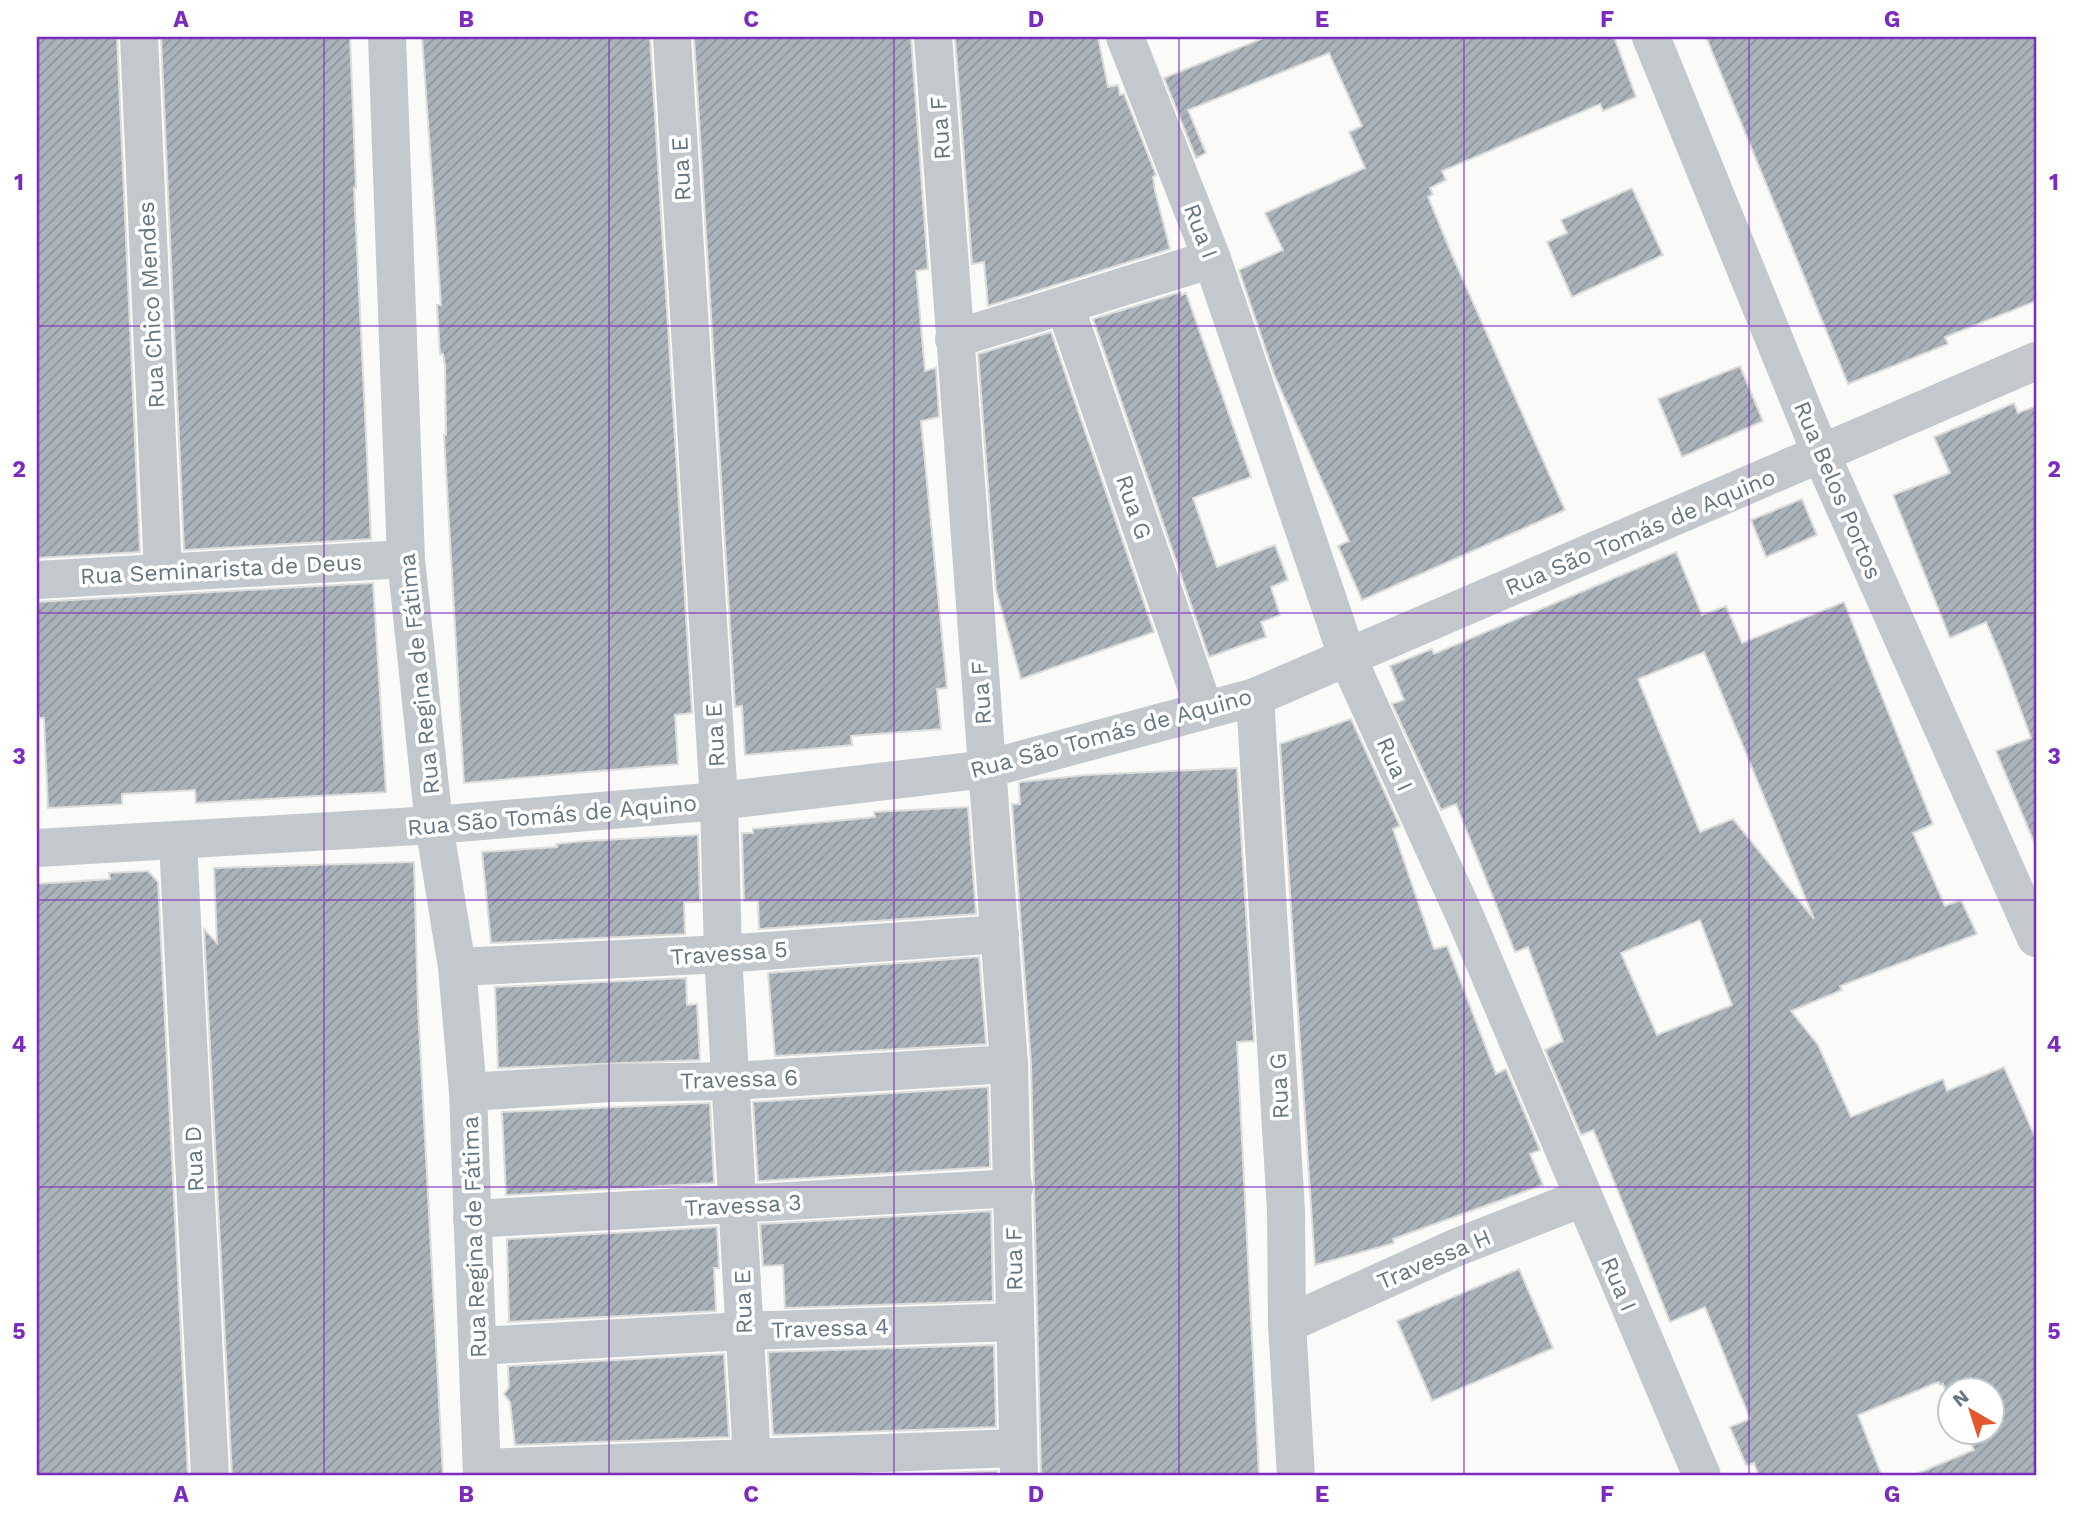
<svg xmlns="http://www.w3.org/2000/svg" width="2073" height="1513" viewBox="0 0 2073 1513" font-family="'Work Sans',sans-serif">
	<defs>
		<pattern id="building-hatch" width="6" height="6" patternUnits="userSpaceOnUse" patternTransform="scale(1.75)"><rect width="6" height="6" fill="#aab3b9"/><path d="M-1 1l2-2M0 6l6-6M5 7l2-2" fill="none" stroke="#8e969c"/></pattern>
	</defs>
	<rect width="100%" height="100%" fill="#fafaf8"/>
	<g fill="url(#building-hatch)" stroke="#dcdcda" stroke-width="2" fill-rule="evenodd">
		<path d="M 37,37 L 117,37 L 140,552 L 37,558 Z"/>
		<path d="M 161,37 L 350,37 L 356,188 L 354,188 L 371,539 L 184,550 Z"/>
		<path d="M 422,37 L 650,37 L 692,713 L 675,715 L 678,764 L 464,783 L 444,435 L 446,435 L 445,365 L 443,354 L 440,354 L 437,305 L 441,305 Z"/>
		<path d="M 694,37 L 911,37 L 928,269 L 916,271 L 925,371 L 936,368 L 939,417 L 921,421 L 947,688 L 937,689 L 941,729 L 851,736 L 852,745 L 745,755 L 742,706 L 735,707 Z"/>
		<path d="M 955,37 L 1098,37 L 1108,87 L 1118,85 L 1120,95 L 1124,94 L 1156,175 L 1153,177 L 1155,191 L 1170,249 L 988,306 L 984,262 L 972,264 Z"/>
		<path d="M 1266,37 L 1614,37 L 1636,97 L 1603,111 L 1600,104 L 1442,171 L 1446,180 L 1430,188 L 1433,194 L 1428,197 L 1452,255 L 1565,510 L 1362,600 L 1338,546 L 1349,541 L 1275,377 L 1239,270 L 1283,250 L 1265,213 L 1365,168 L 1349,132 L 1362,126 L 1329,53 L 1188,110 L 1206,153 L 1196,158 L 1164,78 Z"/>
		<path d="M 1706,37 L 2036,37 L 2036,301 L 1945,337 L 1948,344 L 1848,384 Z"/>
		<path d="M 1632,188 L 1663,255 L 1572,297 L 1547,242 L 1567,233 L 1561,220 Z"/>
		<path d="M 1181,292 L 1182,295 L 1186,293 L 1251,477 L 1193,498 L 1217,567 L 1275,545 L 1288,580 L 1271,587 L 1280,615 L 1261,622 L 1266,637 L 1209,657 L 1093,319 Z"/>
		<path d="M 1051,332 L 1154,632 L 1021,679 L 996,590 L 978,354 Z"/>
		<path d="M 1740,366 L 1763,421 L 1682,457 L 1658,399 Z"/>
		<path d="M 2014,403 L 2018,413 L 2036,406 L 2036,847 L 1996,751 L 2031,738 L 2004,665 L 1986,622 L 1950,638 L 1893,495 L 1950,473 L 1934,437 Z"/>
		<path d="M 1802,499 L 1817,535 L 1766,557 L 1751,520 Z"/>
		<path d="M 1676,552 L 1702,615 L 1726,606 L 1742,643 L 1844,602 L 1933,824 L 1913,833 L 1945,906 L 1961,900 L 1977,934 L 1840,986 L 1842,990 L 1791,1011 L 1818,1045 L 1851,1117 L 1943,1079 L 1947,1091 L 2004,1067 L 2036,1139 L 2036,1476 L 1911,1476 L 1974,1450 L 1966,1432 L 1992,1432 L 1992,1390 L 1950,1390 L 1950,1400 L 1943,1384 L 1940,1385 L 1938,1382 L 1858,1415 L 1882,1476 L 1759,1476 L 1754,1463 L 1746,1465 L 1730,1427 L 1750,1419 L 1705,1307 L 1670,1322 L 1596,1136 L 1593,1130 L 1581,1135 L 1545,1050 L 1563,1041 L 1528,947 L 1515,952 L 1456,804 L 1441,810 L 1392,704 L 1404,700 L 1390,666 L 1432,649 L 1434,654 ZM 1704,652 L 1716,680 L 1814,919 L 1733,819 L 1700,832 L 1638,679 ZM 1700,920 L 1732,1005 L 1657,1035 L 1621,953 Z"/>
		<path d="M 373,583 L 386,792 L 196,803 L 195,790 L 122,794 L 122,804 L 48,808 L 44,718 L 39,718 L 37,708 L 37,602 Z"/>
		<path d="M 1351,719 L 1400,826 L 1393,829 L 1434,949 L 1447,946 L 1496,1074 L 1506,1069 L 1540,1150 L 1530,1154 L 1543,1185 L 1393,1239 L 1394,1243 L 1315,1265 L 1280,744 Z"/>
		<path d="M 1237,768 L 1254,1041 L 1237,1042 L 1259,1476 L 1041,1476 L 1031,1063 L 1012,804 L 1020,804 L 1019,783 L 1021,782 L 1086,775 Z"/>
		<path d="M 968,807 L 976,914 L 759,929 L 758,901 L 744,901 L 742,833 L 753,833 L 753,829 L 875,817 L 874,812 Z"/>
		<path d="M 698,835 L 700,902 L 684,902 L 685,934 L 491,943 L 482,852 L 557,847 L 556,844 L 585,841 Z"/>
		<path d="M 414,862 L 418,1007 L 443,1476 L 232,1476 L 204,929 L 217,943 L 214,868 Z"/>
		<path d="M 148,871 L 158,882 L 188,1476 L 37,1476 L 37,884 L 110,879 L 109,873 Z"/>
		<path d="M 979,957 L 986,1044 L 775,1056 L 768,973 Z"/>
		<path d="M 686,978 L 687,1005 L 697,1004 L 700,1060 L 498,1068 L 495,987 Z"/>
		<path d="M 988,1087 L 990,1167 L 758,1181 L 753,1102 Z"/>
		<path d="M 710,1103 L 714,1183 L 506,1195 L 502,1112 Z"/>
		<path d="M 991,1211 L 993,1301 L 785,1308 L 783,1265 L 763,1266 L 760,1224 Z"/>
		<path d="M 717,1227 L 719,1268 L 714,1268 L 716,1311 L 507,1322 L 509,1321 L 507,1239 Z"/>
		<path d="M 1519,1269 L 1553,1348 L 1432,1401 L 1397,1321 Z"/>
		<path d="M 994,1345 L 996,1427 L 773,1435 L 768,1352 Z"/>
		<path d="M 724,1354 L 729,1437 L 515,1445 L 510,1402 L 504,1394 L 509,1387 L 508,1366 Z"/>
		<path d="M 997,1471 L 997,1476 L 847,1476 Z"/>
	</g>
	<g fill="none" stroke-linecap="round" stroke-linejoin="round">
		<g stroke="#c3c8cc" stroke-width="38">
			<path d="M 139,37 L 163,573"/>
			<path d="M 387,37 L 406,559 L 434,825 L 457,967 L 468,1092 L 482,1476"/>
			<path d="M 672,37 L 719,801 L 723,954 L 753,1476"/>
			<path d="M 933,37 L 1009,1064 L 1019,1476"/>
			<path d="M 1125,37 L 1212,259 L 1348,659 L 1464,914 L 1702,1476"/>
			<path d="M 1651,37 L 1821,454 L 2036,938"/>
			<path d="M 1065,306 L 1204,709"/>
			<path d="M 954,339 L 1212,259"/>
			<path d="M 37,580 L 406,559"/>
			<path d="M 1255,697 L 1286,1211 L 1287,1324 L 1296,1476"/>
			<path d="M 178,842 L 210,1476"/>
			<path d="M 37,848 L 434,825 L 719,801 L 987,769 L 1255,697 L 2036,361"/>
			<path d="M 457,967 L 723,954 L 1000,934"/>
			<path d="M 468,1092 L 611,1083 L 732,1081 L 1009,1064"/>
			<path d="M 472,1219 L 1014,1188"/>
			<path d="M 1287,1324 L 1455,1248 L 1582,1198"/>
			<path d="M 478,1346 L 743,1331 L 1015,1322"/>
			<path d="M 482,1468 L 1017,1448"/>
		</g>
	</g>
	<path fill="none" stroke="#7b2cbf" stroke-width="2" stroke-opacity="0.55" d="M 324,37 L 324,1476M 609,37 L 609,1476M 894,37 L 894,1476M 1179,37 L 1179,1476M 1464,37 L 1464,1476M 1749,37 L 1749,1476M 37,326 L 2036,326M 37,613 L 2036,613M 37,900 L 2036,900M 37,1187 L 2036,1187"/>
	<g text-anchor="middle" stroke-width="7" stroke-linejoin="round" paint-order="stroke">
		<g font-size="23" fill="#657683" stroke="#fff">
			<text transform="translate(940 128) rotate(-94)" y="8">Rua F</text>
			<text transform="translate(681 169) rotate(-93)" y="8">Rua E</text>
			<text transform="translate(1201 231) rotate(69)" y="8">Rua I</text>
			<text transform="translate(151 305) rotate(-93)" y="8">Rua Chico Mendes</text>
			<text transform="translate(1838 490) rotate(67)" y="8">Rua Belos Portos</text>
			<text transform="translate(1134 507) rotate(71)" y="8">Rua G</text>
			<text transform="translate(1640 532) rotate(-23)" y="8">Rua São Tomás de Aquino</text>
			<text transform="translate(221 569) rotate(-3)" y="8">Rua Seminarista de Deus</text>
			<text transform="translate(419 674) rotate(-96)" y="8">Rua Regina de Fátima</text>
			<text transform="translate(981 693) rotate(-94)" y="8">Rua F</text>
			<text transform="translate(1111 733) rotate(-15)" y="8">Rua São Tomás de Aquino</text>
			<text transform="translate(715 735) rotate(-93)" y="8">Rua E</text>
			<text transform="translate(1395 764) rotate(66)" y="8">Rua I</text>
			<text transform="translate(552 815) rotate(-5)" y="8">Rua São Tomás de Aquino</text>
			<text transform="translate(729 953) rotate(-4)" y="8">Travessa 5</text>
			<text transform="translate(739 1079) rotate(-2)" y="8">Travessa 6</text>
			<text transform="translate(1279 1086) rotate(-93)" y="8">Rua G</text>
			<text transform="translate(194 1159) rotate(-93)" y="8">Rua D</text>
			<text transform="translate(743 1205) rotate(-3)" y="8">Travessa 3</text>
			<text transform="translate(474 1237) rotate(-92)" y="8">Rua Regina de Fátima</text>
			<text transform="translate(1014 1259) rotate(-91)" y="8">Rua F</text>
			<text transform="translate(1434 1259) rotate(-23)" y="8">Travessa H</text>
			<text transform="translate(1619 1284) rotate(67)" y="8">Rua I</text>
			<text transform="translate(743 1302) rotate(-92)" y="8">Rua E</text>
			<text transform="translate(830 1328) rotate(-2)" y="8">Travessa 4</text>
		</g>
	</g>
	<rect width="2073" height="1513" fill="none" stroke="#ffffff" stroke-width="77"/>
	<g transform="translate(1971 1411) rotate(321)"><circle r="33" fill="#ffffff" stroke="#c1c8cd" stroke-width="2"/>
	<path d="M0-5L12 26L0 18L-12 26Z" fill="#e4572e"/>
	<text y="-10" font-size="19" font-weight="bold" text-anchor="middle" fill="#657683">N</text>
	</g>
	<rect x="38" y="38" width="1997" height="1436" fill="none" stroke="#7b2cbf" stroke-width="2.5"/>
	<g font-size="23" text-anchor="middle" font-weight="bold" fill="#7b2cbf">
		<text x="181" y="27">A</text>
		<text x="466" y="27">B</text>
		<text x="751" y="27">C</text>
		<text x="1036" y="27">D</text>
		<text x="1322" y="27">E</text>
		<text x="1607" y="27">F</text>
		<text x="1892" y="27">G</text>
		<text x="19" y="190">1</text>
		<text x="2054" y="190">1</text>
		<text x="19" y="477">2</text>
		<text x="2054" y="477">2</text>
		<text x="19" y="764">3</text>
		<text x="2054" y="764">3</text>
		<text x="19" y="1052">4</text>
		<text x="2054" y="1052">4</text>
		<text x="19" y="1339">5</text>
		<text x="2054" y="1339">5</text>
		<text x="181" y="1502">A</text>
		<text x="466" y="1502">B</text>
		<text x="751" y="1502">C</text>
		<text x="1036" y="1502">D</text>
		<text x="1322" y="1502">E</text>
		<text x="1607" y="1502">F</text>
		<text x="1892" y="1502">G</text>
	</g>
</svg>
